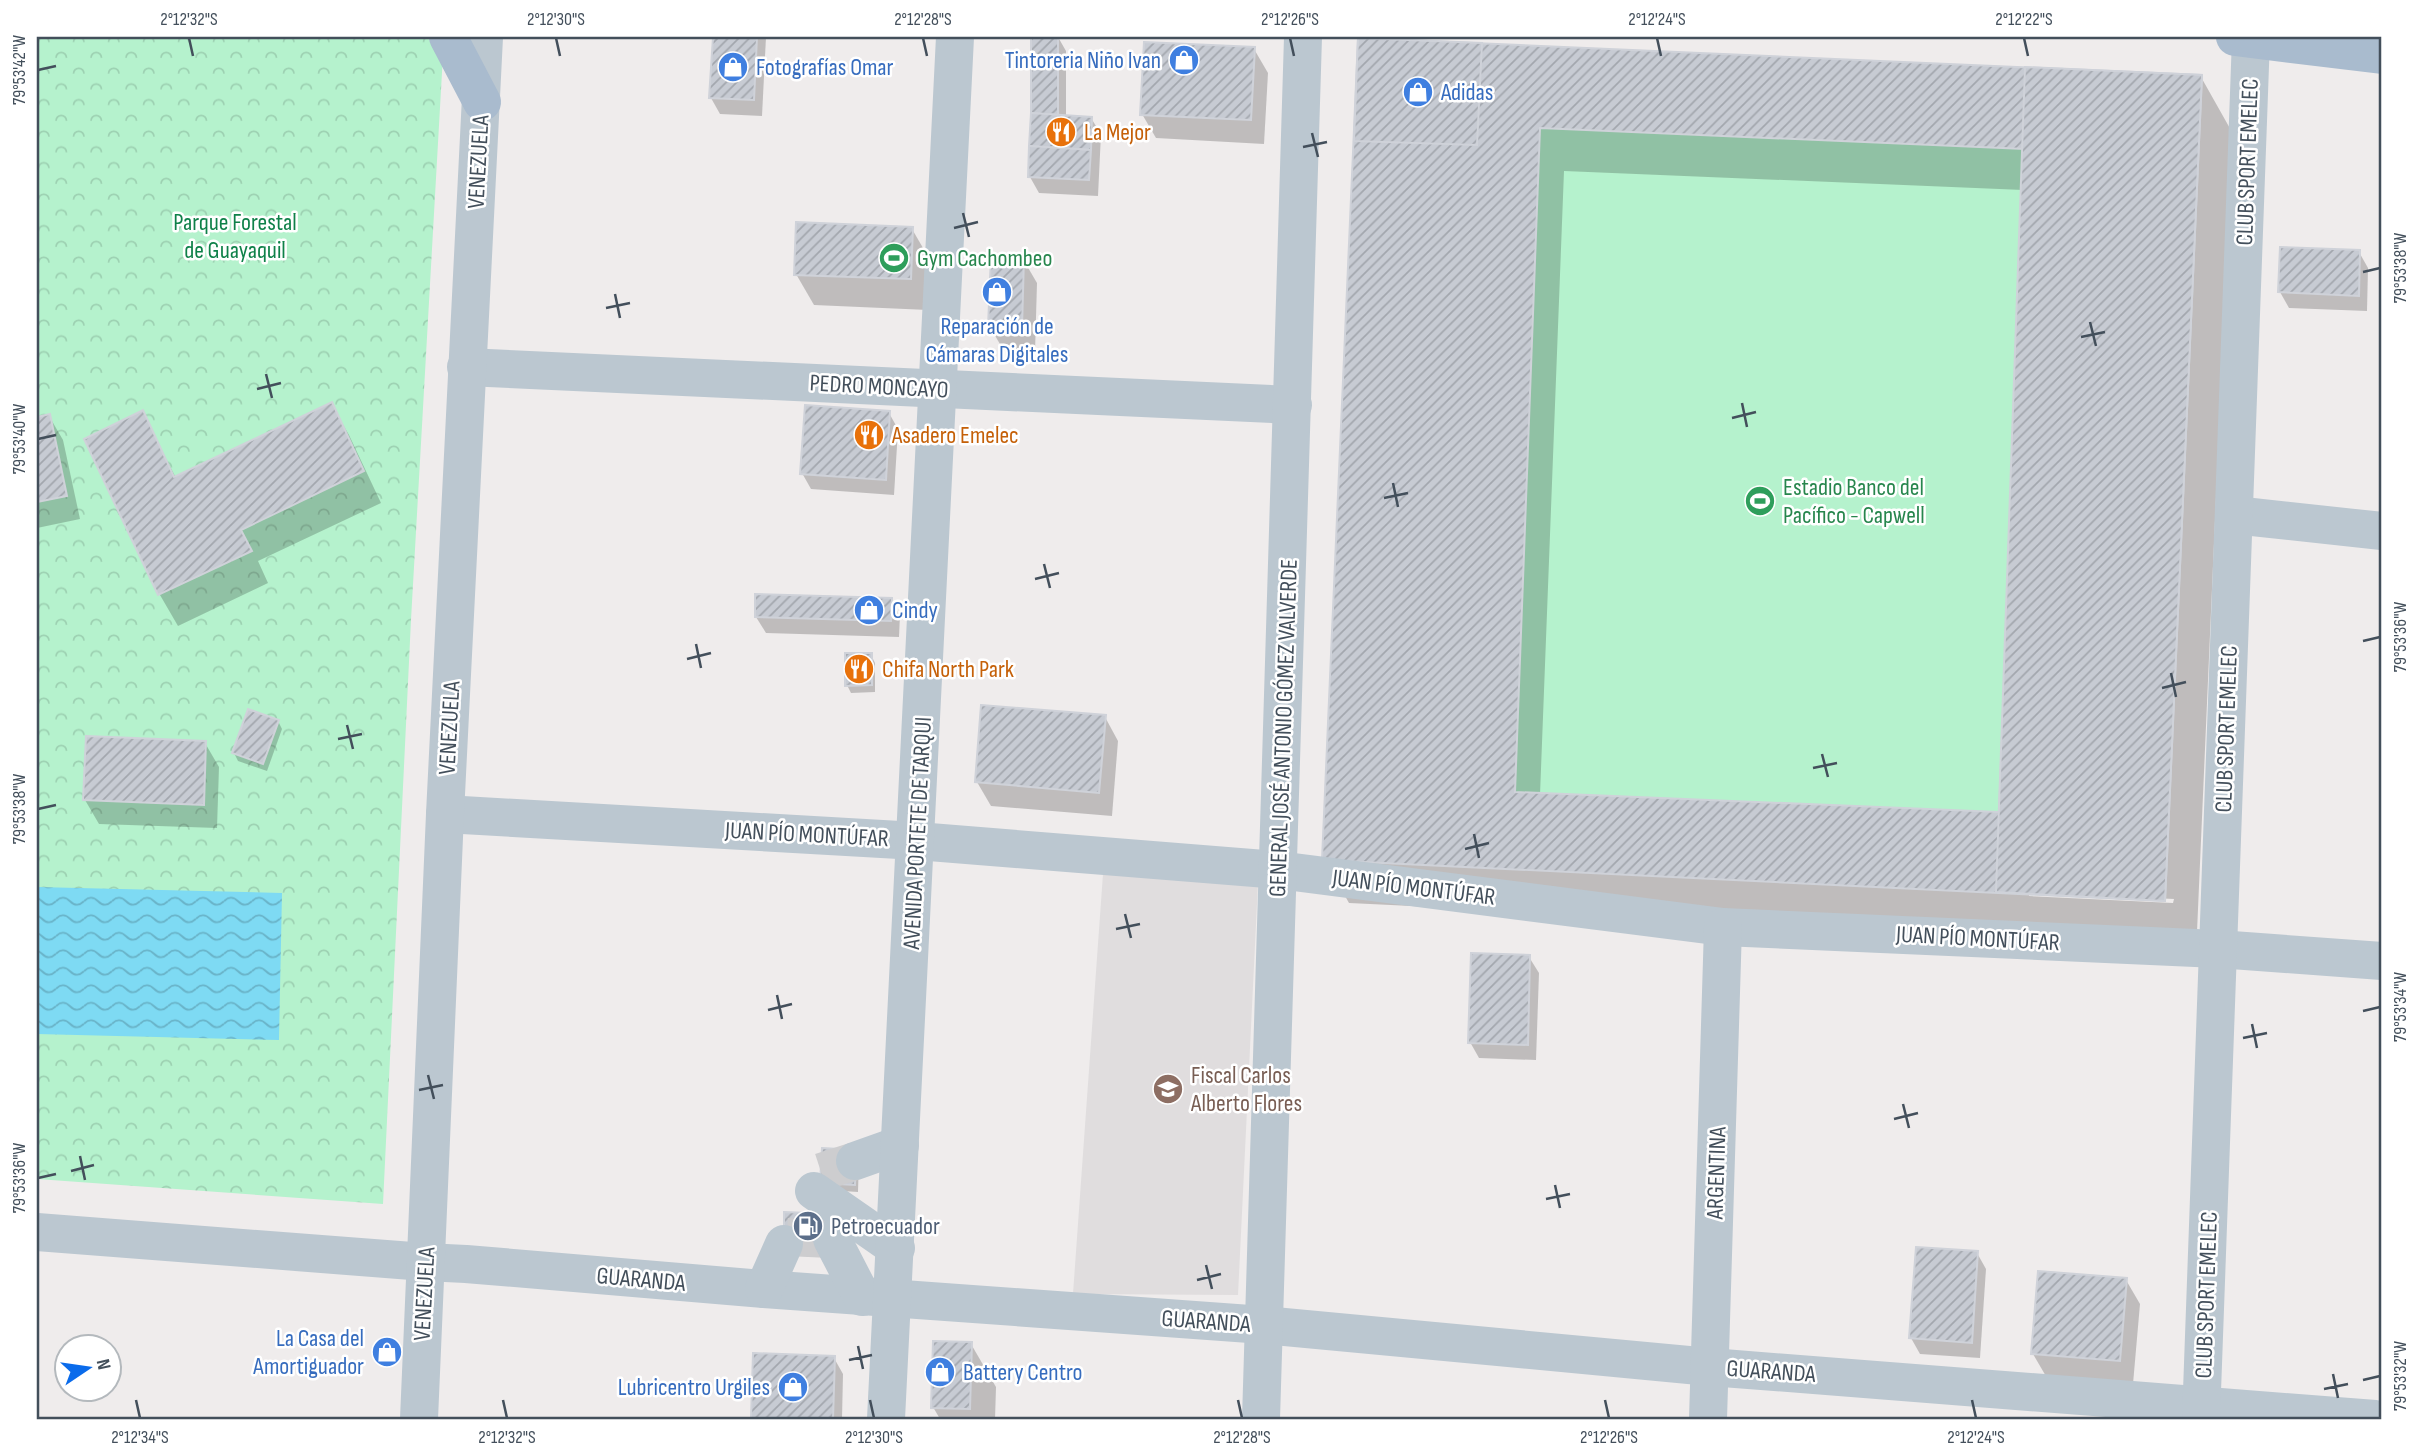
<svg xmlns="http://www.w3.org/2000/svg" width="2419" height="1456" viewBox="0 0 2419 1456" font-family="'Sofia Sans Condensed',sans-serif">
	<defs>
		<pattern id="forest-crowns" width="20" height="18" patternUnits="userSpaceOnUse" patternTransform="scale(1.75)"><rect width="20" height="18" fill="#b5f2cd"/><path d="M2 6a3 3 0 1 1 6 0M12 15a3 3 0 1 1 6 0" fill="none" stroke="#9dd1b2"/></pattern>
		<pattern id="water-waves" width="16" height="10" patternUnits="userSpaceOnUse" patternTransform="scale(1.75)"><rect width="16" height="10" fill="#7edaf3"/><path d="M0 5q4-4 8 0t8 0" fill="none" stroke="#69b3c8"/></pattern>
		<pattern id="building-hatch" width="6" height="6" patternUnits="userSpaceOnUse" patternTransform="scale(1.75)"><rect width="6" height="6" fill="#c7cbd3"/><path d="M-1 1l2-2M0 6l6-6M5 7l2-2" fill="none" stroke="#a3a7ae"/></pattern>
	</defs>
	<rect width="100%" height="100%" fill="#efecec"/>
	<path fill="#e0ddde" d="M 1103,874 L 1258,883 L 1238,1295 L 1073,1294 Z"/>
	<path fill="url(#forest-crowns)" d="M 37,37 L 444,37 L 411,620 L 383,1204 L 37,1179 Z"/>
	<path fill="#b5f2cd" d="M 1358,38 L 2202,75 L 2165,901 L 1322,860 Z"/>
	<path fill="url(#water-waves)" d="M 37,887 L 282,893 L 279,1040 L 37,1034 Z"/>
	<g fill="#0003" fill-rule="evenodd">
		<path d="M 714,37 L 766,37 L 762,116 L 720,114 L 711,98 Z"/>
		<path d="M 1033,37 L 1058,37 L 1066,51 L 1066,117 L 1091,118 L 1101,134 L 1098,196 L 1039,193 L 1030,177 Z"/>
		<path d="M 1359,40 L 2201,77 L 2232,132 L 2196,955 L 2023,935 L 1349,903 L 1324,859 ZM 1564,171 L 2023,190 L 2001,816 L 1540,795 ZM 2029,892 L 2174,899 L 2173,903 L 2029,896 Z"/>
		<path d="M 1254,49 L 1268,73 L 1264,144 L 1156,138 L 1142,114 Z"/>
		<path d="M 912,229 L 930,260 L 928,310 L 814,305 L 796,274 Z"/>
		<path d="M 2359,252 L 2368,268 L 2367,311 L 2289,308 L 2280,292 Z"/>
		<path d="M 1023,259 L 1037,283 L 1035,352 L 1004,351 L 990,327 Z"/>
		<path d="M 331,404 L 349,435 L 381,503 L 258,561 L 268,583 L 178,626 L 160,595 L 86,439 L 142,412 L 176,478 Z"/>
		<path d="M 889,413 L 898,429 L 894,495 L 811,489 L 802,473 Z"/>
		<path d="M 49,416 L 63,440 L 80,519 L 37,528 L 37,419 Z"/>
		<path d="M 890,599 L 900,615 L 899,637 L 766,633 L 756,617 Z"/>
		<path d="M 871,655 L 875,663 L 875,692 L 851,693 L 847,685 Z"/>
		<path d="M 1105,717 L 1118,741 L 1112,816 L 991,806 L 977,782 Z"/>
		<path d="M 278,721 L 282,729 L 267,771 L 238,761 L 234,753 Z"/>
		<path d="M 205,743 L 219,767 L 217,828 L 99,824 L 85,800 Z"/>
		<path d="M 1529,957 L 1539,973 L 1536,1060 L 1479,1058 L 1470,1042 Z"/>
		<path d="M 859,1159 L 858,1192 L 827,1190 Z"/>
		<path d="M 786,1214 L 835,1252 L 790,1251 Z"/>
		<path d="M 1977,1253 L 1986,1269 L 1980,1358 L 1920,1354 L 1911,1338 Z"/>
		<path d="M 2126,1280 L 2140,1304 L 2133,1384 L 2047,1378 L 2033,1354 Z"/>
		<path d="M 971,1344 L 996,1387 L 995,1419 L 940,1419 L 933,1407 Z"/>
		<path d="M 755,1355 L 834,1358 L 843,1374 L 842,1419 L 754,1419 Z"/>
	</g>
	<g fill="url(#building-hatch)" stroke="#cfd2d9" stroke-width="2" fill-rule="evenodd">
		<path d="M 713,37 L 757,37 L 754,100 L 709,98 Z"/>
		<path d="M 1031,37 L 1058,37 L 1058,115 L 1031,113 Z"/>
		<path d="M 1358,38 L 2202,75 L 2165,901 L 1322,860 ZM 1540,128 L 2025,149 L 1999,812 L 1515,792 Z"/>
		<path d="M 1358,38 L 1482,43 L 1477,145 L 1354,141 Z"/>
		<path d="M 1144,42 L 1255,47 L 1251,120 L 1140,115 Z"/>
		<path d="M 2025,67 L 2202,75 L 2165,901 L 1996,892 Z"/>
		<path d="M 1031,113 L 1092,117 L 1091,150 L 1029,146 Z"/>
		<path d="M 1029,146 L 1091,150 L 1089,180 L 1028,177 Z"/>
		<path d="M 796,222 L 913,227 L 911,279 L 794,275 Z"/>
		<path d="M 2280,247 L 2360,250 L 2359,296 L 2278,292 Z"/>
		<path d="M 991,256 L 1024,257 L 1022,328 L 988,327 Z"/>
		<path d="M 332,402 L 364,471 L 241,530 L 252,551 L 158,595 L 84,439 L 143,410 L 174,477 Z"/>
		<path d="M 805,405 L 890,411 L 886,480 L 800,474 Z"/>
		<path d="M 50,414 L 67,496 L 37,502 L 37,417 Z"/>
		<path d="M 755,594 L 892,598 L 891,621 L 755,617 Z"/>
		<path d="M 845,653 L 872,653 L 872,685 L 845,686 Z"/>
		<path d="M 981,705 L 1106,715 L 1099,793 L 975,782 Z"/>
		<path d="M 248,709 L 279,720 L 263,764 L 232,753 Z"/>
		<path d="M 86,736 L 206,741 L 204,805 L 83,800 Z"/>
		<path d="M 1471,953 L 1530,955 L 1528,1045 L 1468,1043 Z"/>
		<path d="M 822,1148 L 856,1150 L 855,1185 L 820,1183 Z"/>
		<path d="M 784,1212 L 833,1214 L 832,1245 L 784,1244 Z"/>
		<path d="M 1916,1247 L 1978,1251 L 1972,1343 L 1909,1338 Z"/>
		<path d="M 2038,1271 L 2127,1278 L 2120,1361 L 2031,1354 Z"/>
		<path d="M 933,1341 L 972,1342 L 970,1409 L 931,1408 Z"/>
		<path d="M 753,1353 L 835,1356 L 833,1419 L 751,1418 Z"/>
	</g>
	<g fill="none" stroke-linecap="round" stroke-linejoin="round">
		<g stroke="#cdcdcf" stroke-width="38" stroke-dasharray="38 19" stroke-linecap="butt">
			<path d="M 821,1172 L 855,1161"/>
			<path d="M 787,1237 L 832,1239"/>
		</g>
		<g stroke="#bbc7d0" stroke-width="38">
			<path d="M 466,367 L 1293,405"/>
			<path d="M 2234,515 L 2382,531"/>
			<path d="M 445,814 L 917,841 L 1278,870 L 1723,927 L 2218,949 L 2382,961"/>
			<path d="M 855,1161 L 900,1145"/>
			<path d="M 814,1191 L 896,1248"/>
			<path d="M 37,1232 L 425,1262 L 466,1264 L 764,1289 L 1264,1325 L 1710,1367 L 2375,1419"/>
			<path d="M 832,1239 L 862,1297"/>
			<path d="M 764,1289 L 784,1244"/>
			<path d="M 419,1419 L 445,814 L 484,37"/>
			<path d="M 886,1419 L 955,37"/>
			<path d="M 1261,1419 L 1303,37"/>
			<path d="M 1708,1419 L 1723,927"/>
			<path d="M 2201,1419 L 2251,38"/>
		</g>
		<g stroke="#a9bbce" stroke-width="38">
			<path d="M 448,37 L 482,102"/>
			<path d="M 2235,37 L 2382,55"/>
		</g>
	</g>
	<path fill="none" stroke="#434f5b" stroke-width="2.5" d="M 189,38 L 193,56M 556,38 L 560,56M 923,38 L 927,56M 1290,38 L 1294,56M 1657,38 L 1661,56M 2024,38 L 2028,56M 38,70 L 56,66M 1312,133 L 1318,157M 1303,147 L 1327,142M 963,213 L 969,237M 954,228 L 978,222M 2363,272 L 2380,268M 615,294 L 620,318M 606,308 L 630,303M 2090,322 L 2096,346M 2081,337 L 2105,332M 266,374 L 272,398M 257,389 L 281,383M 1742,403 L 1747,427M 1732,418 L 1756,412M 38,439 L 56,435M 1393,483 L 1398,507M 1384,498 L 1408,493M 1044,564 L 1050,588M 1035,579 L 1059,573M 2363,641 L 2380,637M 696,644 L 701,668M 687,659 L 711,653M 2171,673 L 2176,697M 2162,688 L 2186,682M 347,725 L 353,749M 338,739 L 362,734M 1822,754 L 1828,777M 1813,768 L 1837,763M 38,809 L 56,805M 1474,834 L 1479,858M 1465,849 L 1489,843M 1125,914 L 1131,938M 1116,929 L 1140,924M 777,995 L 782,1019M 768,1010 L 792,1004M 2363,1011 L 2380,1007M 2252,1024 L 2257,1048M 2243,1038 L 2267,1033M 428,1075 L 434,1099M 419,1090 L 443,1085M 1903,1104 L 1909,1128M 1894,1119 L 1918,1113M 80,1156 L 85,1180M 71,1171 L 94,1165M 38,1178 L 56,1174M 1555,1185 L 1560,1208M 1546,1199 L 1570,1194M 1206,1265 L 1212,1289M 1197,1280 L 1221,1274M 858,1346 L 863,1369M 849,1360 L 872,1355M 2333,1374 L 2338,1398M 2363,1380 L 2380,1376M 2324,1389 L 2348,1384M 136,1400 L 140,1418M 503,1400 L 507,1418M 870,1400 L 874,1418M 1238,1400 L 1242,1418M 1605,1400 L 1609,1418M 1972,1400 L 1976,1418"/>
	<defs>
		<g id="shop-disc" transform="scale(1.575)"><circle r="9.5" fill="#3f7fe0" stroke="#fff"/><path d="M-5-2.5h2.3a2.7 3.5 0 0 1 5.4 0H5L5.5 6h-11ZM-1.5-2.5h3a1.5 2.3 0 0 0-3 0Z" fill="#fff"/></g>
		<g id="restaurant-disc" transform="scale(1.575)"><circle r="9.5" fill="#e8710a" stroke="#fff"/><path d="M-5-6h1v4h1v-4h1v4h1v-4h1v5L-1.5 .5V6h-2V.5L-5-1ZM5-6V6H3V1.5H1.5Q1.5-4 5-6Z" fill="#fff"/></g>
		<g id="stadium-disc" transform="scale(1.575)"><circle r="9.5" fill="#2e9e5b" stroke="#fff"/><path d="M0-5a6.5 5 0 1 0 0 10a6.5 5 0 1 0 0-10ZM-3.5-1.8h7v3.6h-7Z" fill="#fff"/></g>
		<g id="school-disc" transform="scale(1.575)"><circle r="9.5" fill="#8d6e63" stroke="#fff"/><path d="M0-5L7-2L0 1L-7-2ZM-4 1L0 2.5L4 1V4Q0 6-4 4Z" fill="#fff"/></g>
		<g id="fuel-disc" transform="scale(1.575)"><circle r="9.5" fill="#5c6f8a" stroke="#fff"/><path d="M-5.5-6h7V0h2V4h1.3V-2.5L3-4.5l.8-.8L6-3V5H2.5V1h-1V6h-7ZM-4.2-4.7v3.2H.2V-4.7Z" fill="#fff"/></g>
	</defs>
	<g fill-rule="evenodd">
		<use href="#shop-disc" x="1184" y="60"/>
		<use href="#shop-disc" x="733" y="67"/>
		<use href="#shop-disc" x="1418" y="92"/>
		<use href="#restaurant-disc" x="1061" y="132"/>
		<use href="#stadium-disc" x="894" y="258"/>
		<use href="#shop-disc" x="997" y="292"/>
		<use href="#restaurant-disc" x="869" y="435"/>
		<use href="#stadium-disc" x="1760" y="501"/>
		<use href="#shop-disc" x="869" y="610"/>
		<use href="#restaurant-disc" x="859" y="669"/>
		<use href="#school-disc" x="1168" y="1089"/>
		<use href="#fuel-disc" x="808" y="1226"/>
		<use href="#shop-disc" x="387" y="1352"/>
		<use href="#shop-disc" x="940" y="1372"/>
		<use href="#shop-disc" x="793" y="1387"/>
	</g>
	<g text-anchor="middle" stroke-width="5" stroke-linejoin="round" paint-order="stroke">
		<g font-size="24" fill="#366cbe" stroke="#fff" text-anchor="start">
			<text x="1161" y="68" text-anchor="end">Tintoreria Niño Ivan</text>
			<text x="756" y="75">Fotografías Omar</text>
			<text x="1441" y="100">Adidas</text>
			<text x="997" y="334" text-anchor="middle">Reparación de<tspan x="997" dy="28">Cámaras Digitales</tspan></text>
			<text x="892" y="618">Cindy</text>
			<text x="364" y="1346" text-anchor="end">La Casa del<tspan x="364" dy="28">Amortiguador</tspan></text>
			<text x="963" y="1380">Battery Centro</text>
			<text x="770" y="1395" text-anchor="end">Lubricentro Urgiles</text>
		</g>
		<g font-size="24" fill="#c56008" stroke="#fff" text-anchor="start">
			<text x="1084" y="140">La Mejor</text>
			<text x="892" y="443">Asadero Emelec</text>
			<text x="882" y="677">Chifa North Park</text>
		</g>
		<g font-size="24" fill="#434f5b" stroke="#fff">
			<text transform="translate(478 162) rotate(-87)" y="8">VENEZUELA</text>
			<text transform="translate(2247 162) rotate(-88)" y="8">CLUB SPORT EMELEC</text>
			<text transform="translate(879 386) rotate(3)" y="8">PEDRO MONCAYO</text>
			<text transform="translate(449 728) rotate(-87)" y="8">VENEZUELA</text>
			<text transform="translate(1283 728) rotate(-88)" y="8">GENERAL JOSÉ ANTONIO GÓMEZ VALVERDE</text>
			<text transform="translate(2226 729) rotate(-88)" y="8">CLUB SPORT EMELEC</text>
			<text transform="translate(917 833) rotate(-87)" y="8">AVENIDA PORTETE DE TARQUI</text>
			<text transform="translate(807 834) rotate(3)" y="8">JUAN PÍO MONTÚFAR</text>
			<text transform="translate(1414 887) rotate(7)" y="8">JUAN PÍO MONTÚFAR</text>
			<text transform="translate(1978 938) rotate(3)" y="8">JUAN PÍO MONTÚFAR</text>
			<text transform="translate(1716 1173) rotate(-88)" y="8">ARGENTINA</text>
			<text transform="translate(641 1279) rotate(5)" y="8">GUARANDA</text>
			<text transform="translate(424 1294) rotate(-87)" y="8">VENEZUELA</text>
			<text transform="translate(2206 1295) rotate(-88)" y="8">CLUB SPORT EMELEC</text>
			<text transform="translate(1206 1321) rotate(4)" y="8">GUARANDA</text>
			<text transform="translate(1771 1371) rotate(4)" y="8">GUARANDA</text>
		</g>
		<g font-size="24" fill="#0f8149" stroke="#fff">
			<text x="235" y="230">Parque Forestal<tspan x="235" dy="28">de Guayaquil</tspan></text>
		</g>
		<g font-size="24" fill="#27864d" stroke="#fff" text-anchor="start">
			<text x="917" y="266">Gym Cachombeo</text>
			<text x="1783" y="495">Estadio Banco del<tspan x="1783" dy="28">Pacífico - Capwell</tspan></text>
		</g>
		<g font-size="24" fill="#785e54" stroke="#fff" text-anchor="start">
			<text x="1191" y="1083">Fiscal Carlos<tspan x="1191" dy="28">Alberto Flores</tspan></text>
		</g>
		<g font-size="24" fill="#4e5e75" stroke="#fff" text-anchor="start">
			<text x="831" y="1234">Petroecuador</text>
		</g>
	</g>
	<rect width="2419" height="1456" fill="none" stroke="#ffffff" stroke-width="77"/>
	<g transform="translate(88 1368) rotate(77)"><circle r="33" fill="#ffffff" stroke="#b4b9bd" stroke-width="2"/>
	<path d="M0-5L12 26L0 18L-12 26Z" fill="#0a6beb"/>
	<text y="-10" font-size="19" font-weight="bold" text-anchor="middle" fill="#434f5b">N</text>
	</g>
	<rect x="38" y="38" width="2342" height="1380" fill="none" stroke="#434f5b" stroke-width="2.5"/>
	<g font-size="18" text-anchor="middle" fill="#434f5b">
		<text x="189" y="25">2°12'32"S</text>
		<text x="556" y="25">2°12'30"S</text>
		<text x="923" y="25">2°12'28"S</text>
		<text x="1290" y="25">2°12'26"S</text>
		<text x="1657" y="25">2°12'24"S</text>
		<text x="2024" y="25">2°12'22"S</text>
		<text transform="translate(19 70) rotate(-90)" y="6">79°53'42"W</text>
		<text transform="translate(2400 268) rotate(-90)" y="6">79°53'38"W</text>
		<text transform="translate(19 439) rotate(-90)" y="6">79°53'40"W</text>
		<text transform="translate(2400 637) rotate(-90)" y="6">79°53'36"W</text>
		<text transform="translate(19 809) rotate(-90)" y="6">79°53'38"W</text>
		<text transform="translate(2400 1007) rotate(-90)" y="6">79°53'34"W</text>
		<text transform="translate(19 1178) rotate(-90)" y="6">79°53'36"W</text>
		<text transform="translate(2400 1376) rotate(-90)" y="6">79°53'32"W</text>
		<text x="140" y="1443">2°12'34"S</text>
		<text x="507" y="1443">2°12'32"S</text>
		<text x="874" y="1443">2°12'30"S</text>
		<text x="1242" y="1443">2°12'28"S</text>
		<text x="1609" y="1443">2°12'26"S</text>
		<text x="1976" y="1443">2°12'24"S</text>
	</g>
</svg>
